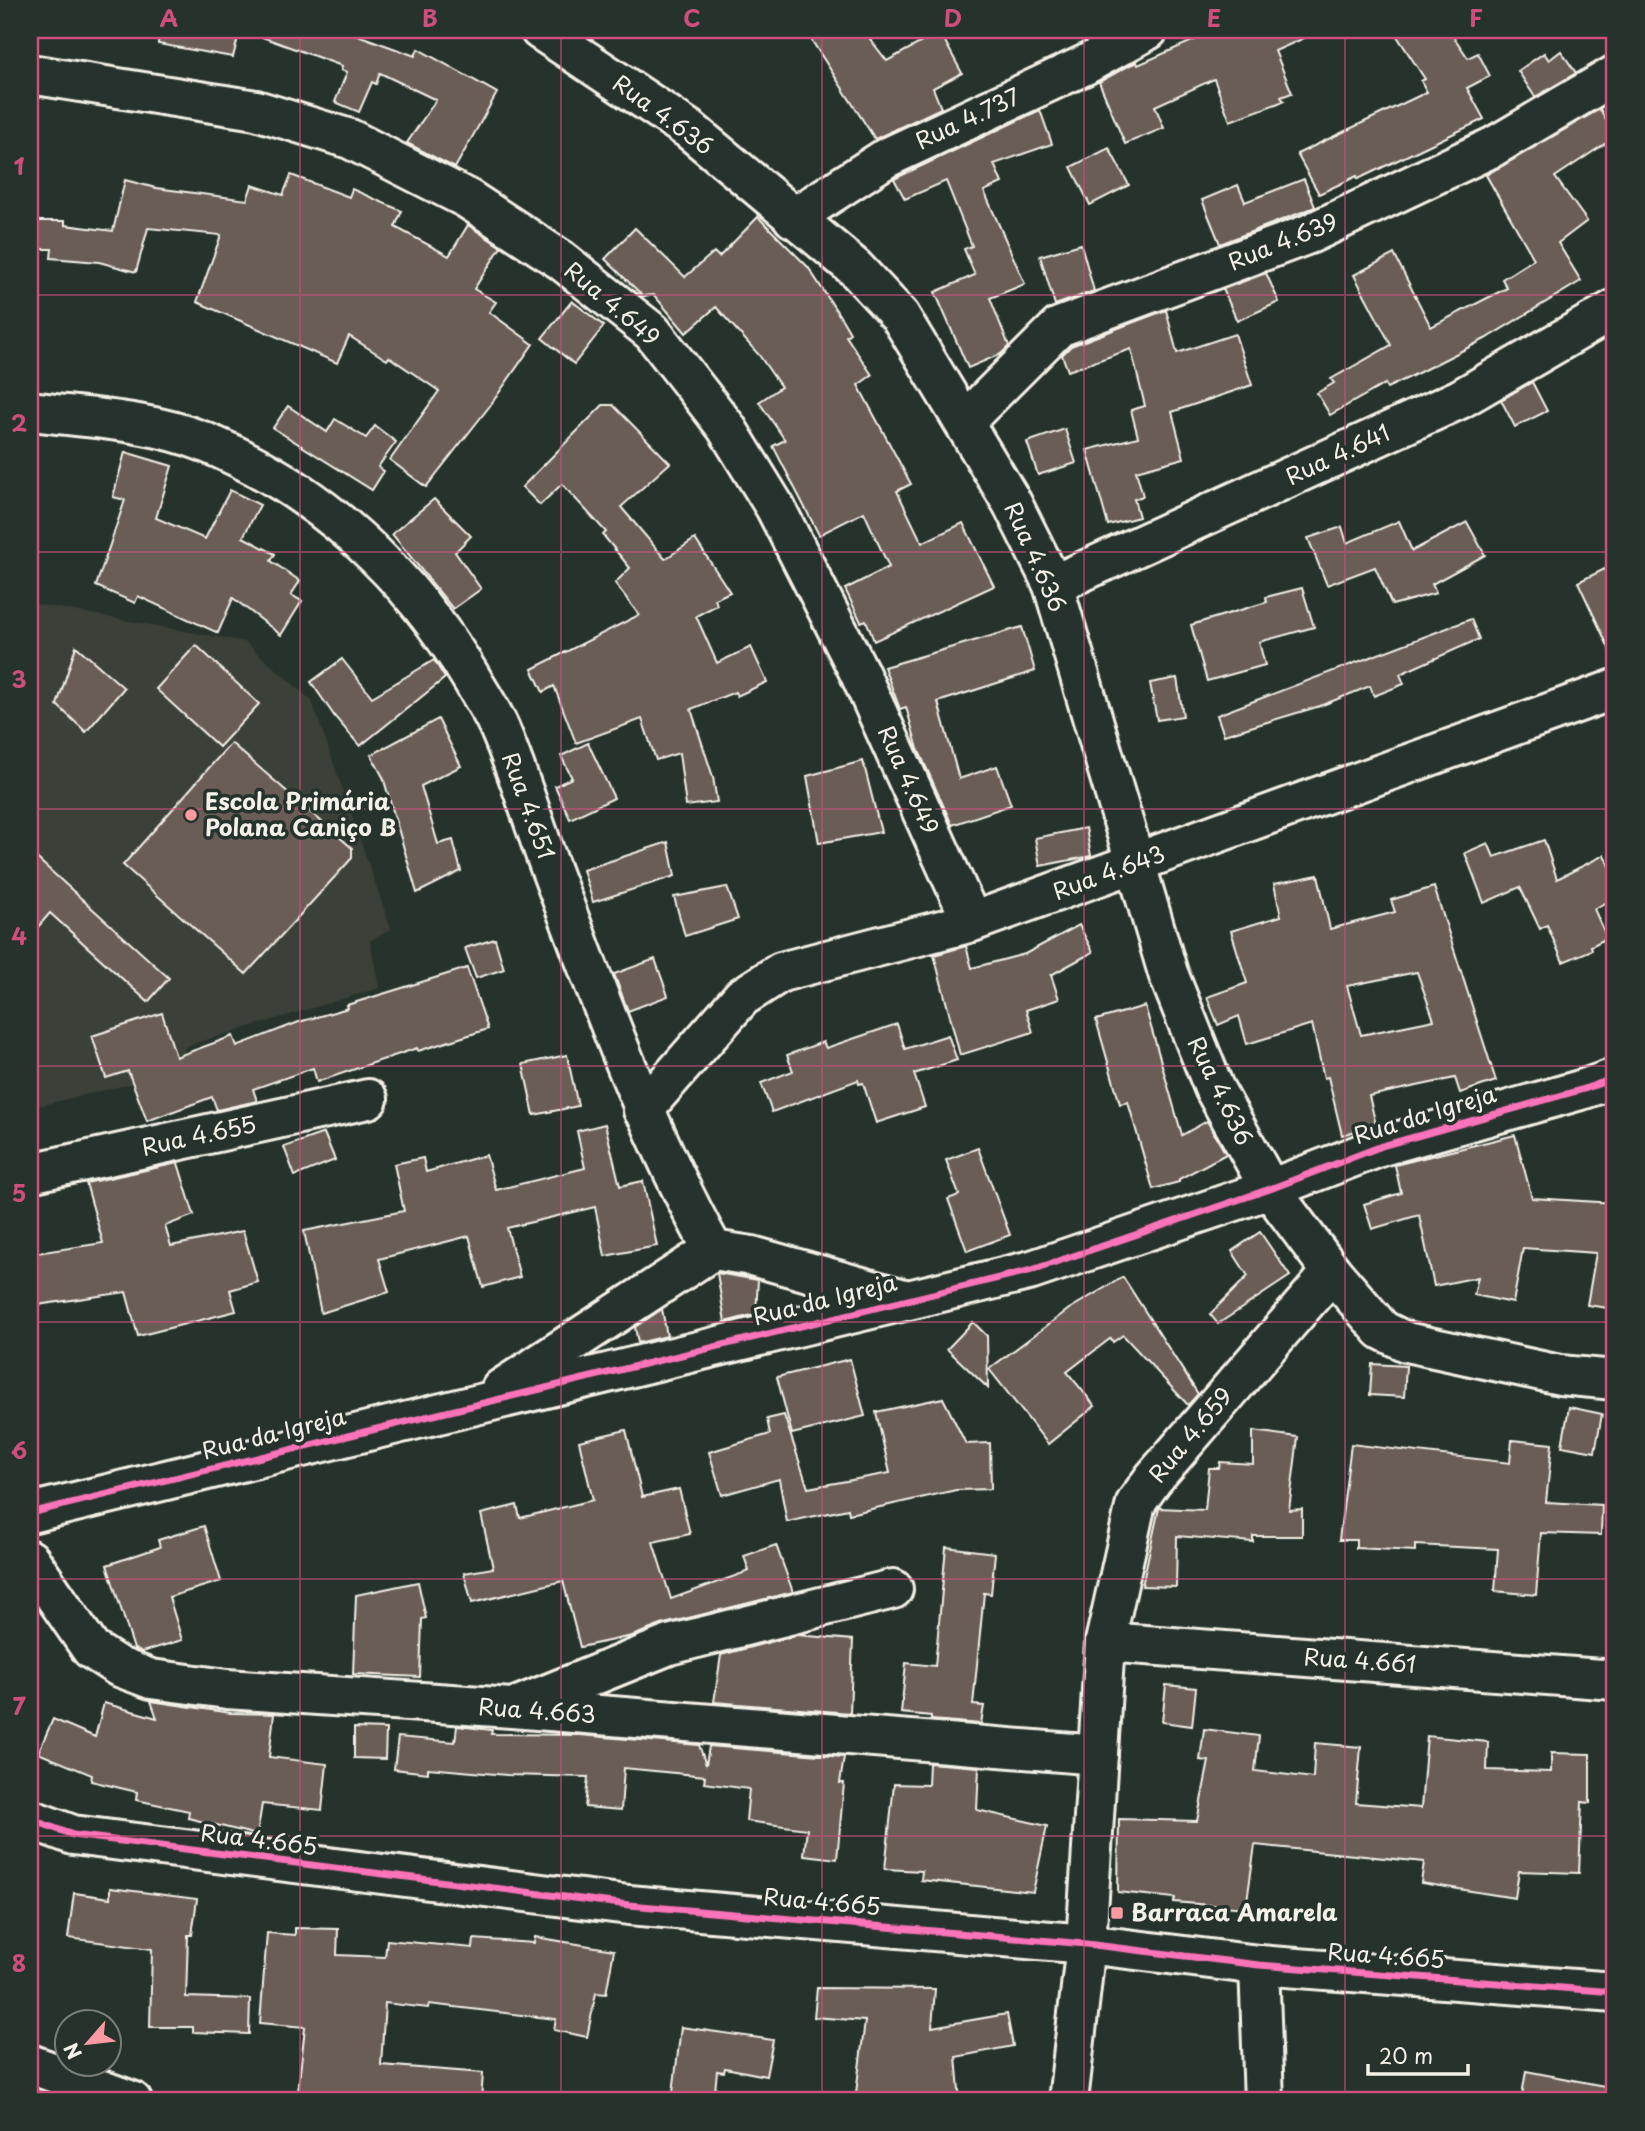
<svg xmlns="http://www.w3.org/2000/svg" width="1645" height="2131" viewBox="0 0 1645 2131" font-family="'Playpen Sans',sans-serif">
	<rect width="100%" height="100%" fill="#26332d"/>
	<filter id="ink" filterUnits="userSpaceOnUse"><feTurbulence type="fractalNoise" baseFrequency=".0143" numOctaves="2"/><feDisplacementMap in="SourceGraphic" scale="14" xChannelSelector="R" yChannelSelector="G"/><feConvolveMatrix kernelMatrix="1 2 1 2 8 2 1 2 1" color-interpolation-filters="sRGB"/></filter>
	<g filter="url(#ink)">
		<path fill="#3a4039" d="M 30,603 L 245,642 L 312,701 L 391,929 L 370,941 L 379,988 L 186,1046 L 180,1072 L 30,1108 Z"/>
		<g fill="#695d56" stroke="#f4f1e8" stroke-width="2" fill-rule="evenodd">
			<path d="M 159,30 L 240,30 L 233,57 L 158,44 Z"/>
			<path d="M 251,30 L 344,30 L 415,56 L 418,49 L 497,93 L 455,168 L 407,143 L 436,100 L 380,73 L 376,84 L 372,82 L 359,112 L 335,102 L 347,72 L 341,70 L 342,66 L 251,33 Z"/>
			<path d="M 805,30 L 863,30 L 887,61 L 940,32 L 962,73 L 933,88 L 941,108 L 875,139 Z"/>
			<path d="M 1217,30 L 1322,30 L 1275,51 L 1292,93 L 1281,97 L 1284,101 L 1230,121 L 1214,79 L 1155,106 L 1164,128 L 1125,144 L 1099,82 L 1130,65 L 1137,62 L 1138,65 Z"/>
			<path d="M 1393,30 L 1449,30 L 1468,58 L 1478,53 L 1490,76 L 1467,88 L 1484,119 L 1358,179 L 1357,176 L 1319,194 L 1297,154 L 1427,92 L 1421,81 L 1425,79 Z"/>
			<path d="M 1561,51 L 1576,73 L 1535,97 L 1518,71 L 1544,53 L 1549,60 Z"/>
			<path d="M 1600,109 L 1615,137 L 1555,177 L 1587,221 L 1558,243 L 1581,281 L 1485,339 L 1408,378 L 1387,388 L 1385,384 L 1330,415 L 1317,393 L 1334,383 L 1331,379 L 1391,345 L 1354,275 L 1394,254 L 1431,327 L 1507,288 L 1502,279 L 1534,259 L 1486,175 Z"/>
			<path d="M 1040,110 L 1052,144 L 994,164 L 1002,183 L 984,191 L 1025,284 L 990,298 L 1009,346 L 1001,354 L 968,368 L 935,292 L 975,275 L 964,249 L 972,246 L 946,181 L 905,199 L 894,179 Z"/>
			<path d="M 1109,148 L 1129,185 L 1090,205 L 1071,167 Z"/>
			<path d="M 291,175 L 349,197 L 352,189 L 402,211 L 395,227 L 449,256 L 468,225 L 501,247 L 474,289 L 496,302 L 489,312 L 533,344 L 489,407 L 426,487 L 390,460 L 439,391 L 389,357 L 387,360 L 349,336 L 337,363 L 197,302 L 221,235 L 148,228 L 136,272 L 99,262 L 51,258 L 52,249 L 30,249 L 30,221 L 65,221 L 65,225 L 113,231 L 125,180 L 156,188 L 247,200 L 252,185 L 283,195 Z"/>
			<path d="M 1304,179 L 1315,207 L 1220,244 L 1202,200 L 1238,185 L 1245,202 Z"/>
			<path d="M 758,217 L 808,267 L 843,321 L 850,333 L 846,336 L 872,375 L 858,385 L 911,484 L 897,491 L 922,543 L 963,523 L 994,586 L 874,641 L 866,620 L 861,622 L 845,589 L 889,567 L 864,512 L 819,535 L 773,446 L 785,440 L 759,402 L 781,387 L 759,355 L 716,307 L 686,333 L 654,295 L 643,296 L 605,259 L 635,228 L 685,277 L 714,252 L 719,257 Z"/>
			<path d="M 1081,244 L 1094,291 L 1055,305 L 1040,256 Z"/>
			<path d="M 1266,273 L 1279,302 L 1237,321 L 1223,289 Z"/>
			<path d="M 572,301 L 604,326 L 574,364 L 542,338 Z"/>
			<path d="M 1166,310 L 1177,353 L 1235,334 L 1252,385 L 1172,412 L 1184,458 L 1136,471 L 1143,496 L 1134,499 L 1139,517 L 1108,525 L 1087,450 L 1138,437 L 1131,410 L 1145,406 L 1131,349 L 1068,371 L 1062,355 L 1071,346 Z"/>
			<path d="M 1532,382 L 1547,411 L 1515,427 L 1501,400 Z"/>
			<path d="M 603,405 L 613,405 L 670,463 L 621,507 L 665,559 L 695,539 L 730,592 L 715,599 L 717,605 L 696,616 L 717,663 L 751,647 L 767,682 L 737,696 L 735,692 L 691,709 L 713,777 L 717,802 L 686,806 L 679,753 L 656,760 L 642,719 L 576,743 L 554,686 L 543,692 L 532,669 L 639,615 L 615,583 L 630,568 L 603,535 L 606,532 L 562,484 L 540,505 L 522,487 Z"/>
			<path d="M 288,406 L 327,432 L 335,419 L 366,438 L 375,426 L 396,442 L 378,467 L 384,471 L 372,490 L 273,428 Z"/>
			<path d="M 1065,429 L 1076,463 L 1038,475 L 1027,442 Z"/>
			<path d="M 125,452 L 172,466 L 156,518 L 205,539 L 230,490 L 260,505 L 243,537 L 275,554 L 271,561 L 300,581 L 291,595 L 302,601 L 281,635 L 233,598 L 218,633 L 138,596 L 135,603 L 96,586 L 125,500 L 113,497 Z"/>
			<path d="M 434,499 L 471,536 L 455,552 L 481,589 L 453,609 L 392,534 Z"/>
			<path d="M 1399,521 L 1412,551 L 1467,522 L 1485,555 L 1432,584 L 1436,593 L 1392,605 L 1375,567 L 1327,585 L 1308,538 L 1342,527 L 1347,543 Z"/>
			<path d="M 1615,564 L 1615,661 L 1578,582 Z"/>
			<path d="M 1302,588 L 1314,627 L 1259,642 L 1265,665 L 1207,681 L 1191,625 L 1267,602 L 1266,597 Z"/>
			<path d="M 1471,619 L 1479,639 L 1400,674 L 1404,684 L 1374,696 L 1370,686 L 1320,706 L 1224,735 L 1217,715 Z"/>
			<path d="M 1022,627 L 1035,671 L 938,702 L 959,779 L 997,766 L 1011,805 L 952,825 L 918,749 L 906,707 L 900,709 L 884,667 Z"/>
			<path d="M 196,645 L 259,704 L 219,747 L 156,689 Z"/>
			<path d="M 76,646 L 124,688 L 86,732 L 57,705 Z"/>
			<path d="M 342,659 L 372,697 L 434,660 L 445,678 L 360,746 L 335,717 L 311,682 Z"/>
			<path d="M 1177,678 L 1183,716 L 1157,720 L 1150,683 Z"/>
			<path d="M 438,719 L 461,766 L 421,786 L 438,844 L 453,840 L 461,871 L 417,893 L 383,777 L 371,755 Z"/>
			<path d="M 231,743 L 352,848 L 352,858 L 246,974 L 123,865 Z"/>
			<path d="M 588,743 L 614,798 L 570,819 L 555,786 L 572,778 L 561,756 Z"/>
			<path d="M 863,761 L 881,832 L 819,843 L 807,776 Z"/>
			<path d="M 1086,828 L 1091,856 L 1040,866 L 1035,838 Z"/>
			<path d="M 1544,840 L 1557,879 L 1604,855 L 1615,876 L 1615,898 L 1594,909 L 1607,938 L 1591,946 L 1592,950 L 1563,962 L 1547,925 L 1540,929 L 1520,887 L 1484,903 L 1465,853 L 1488,843 L 1494,857 Z"/>
			<path d="M 668,842 L 675,876 L 593,902 L 583,870 Z"/>
			<path d="M 30,852 L 169,978 L 148,1002 L 50,913 L 30,936 Z"/>
			<path d="M 1318,875 L 1330,929 L 1395,912 L 1391,900 L 1434,887 L 1496,1081 L 1460,1093 L 1455,1078 L 1369,1096 L 1376,1125 L 1342,1135 L 1328,1077 L 1324,1078 L 1312,1024 L 1247,1044 L 1239,1016 L 1218,1025 L 1207,997 L 1247,983 L 1231,931 L 1281,916 L 1274,884 ZM 1417,972 L 1434,1020 L 1361,1035 L 1347,986 Z"/>
			<path d="M 727,887 L 738,919 L 685,936 L 674,897 Z"/>
			<path d="M 1079,925 L 1093,952 L 1051,975 L 1059,999 L 1026,1010 L 1033,1032 L 960,1055 L 934,955 L 966,946 L 972,968 L 1025,954 Z"/>
			<path d="M 495,939 L 504,969 L 476,978 L 465,948 Z"/>
			<path d="M 655,959 L 668,996 L 628,1011 L 614,974 Z"/>
			<path d="M 467,968 L 488,1029 L 418,1051 L 417,1048 L 317,1082 L 313,1068 L 253,1089 L 257,1101 L 217,1110 L 212,1097 L 147,1121 L 128,1071 L 106,1078 L 92,1036 L 162,1013 L 176,1057 L 233,1036 L 237,1046 L 299,1022 L 348,1008 L 347,1005 Z"/>
			<path d="M 1145,1006 L 1182,1135 L 1207,1121 L 1226,1154 L 1179,1179 L 1179,1182 L 1153,1189 L 1128,1102 L 1120,1104 L 1096,1020 Z"/>
			<path d="M 897,1024 L 905,1049 L 948,1035 L 957,1060 L 914,1074 L 925,1107 L 876,1123 L 863,1083 L 859,1084 L 858,1080 L 772,1112 L 761,1083 L 793,1071 L 787,1055 L 823,1042 L 826,1048 Z"/>
			<path d="M 567,1055 L 578,1106 L 534,1115 L 523,1064 Z"/>
			<path d="M 605,1124 L 620,1186 L 643,1181 L 657,1246 L 605,1256 L 595,1207 L 507,1228 L 520,1277 L 483,1287 L 469,1236 L 379,1259 L 389,1292 L 321,1313 L 304,1231 L 404,1211 L 394,1164 L 423,1158 L 426,1172 L 486,1155 L 496,1190 L 585,1168 L 577,1131 Z"/>
			<path d="M 324,1133 L 335,1160 L 295,1176 L 284,1147 Z"/>
			<path d="M 1515,1135 L 1532,1198 L 1615,1203 L 1615,1309 L 1587,1305 L 1596,1253 L 1523,1248 L 1513,1303 L 1474,1295 L 1478,1277 L 1434,1286 L 1419,1215 L 1372,1229 L 1364,1204 L 1401,1193 L 1395,1165 Z"/>
			<path d="M 978,1148 L 1010,1235 L 967,1251 L 948,1199 L 959,1195 L 946,1160 Z"/>
			<path d="M 178,1163 L 194,1215 L 165,1226 L 171,1246 L 243,1231 L 258,1282 L 230,1290 L 236,1311 L 138,1336 L 126,1292 L 30,1306 L 30,1254 L 103,1243 L 86,1183 Z"/>
			<path d="M 1260,1232 L 1290,1276 L 1218,1324 L 1210,1314 L 1248,1276 L 1232,1251 Z"/>
			<path d="M 717,1273 L 758,1280 L 756,1314 L 725,1322 Z"/>
			<path d="M 1123,1277 L 1198,1394 L 1188,1405 L 1123,1335 L 1113,1342 L 1111,1338 L 1067,1372 L 1095,1406 L 1048,1444 L 989,1369 L 1069,1309 Z"/>
			<path d="M 662,1309 L 667,1336 L 638,1343 L 635,1327 Z"/>
			<path d="M 973,1322 L 987,1336 L 988,1388 L 947,1349 Z"/>
			<path d="M 850,1359 L 865,1416 L 792,1434 L 777,1377 Z"/>
			<path d="M 1372,1364 L 1406,1366 L 1404,1397 L 1370,1395 Z"/>
			<path d="M 943,1398 L 966,1444 L 990,1443 L 991,1489 L 956,1490 L 849,1514 L 848,1509 L 787,1522 L 779,1479 L 722,1495 L 709,1452 L 770,1434 L 767,1419 L 784,1415 L 808,1488 L 890,1473 L 876,1412 Z"/>
			<path d="M 1569,1407 L 1602,1414 L 1595,1452 L 1562,1446 Z"/>
			<path d="M 626,1430 L 642,1497 L 679,1489 L 690,1534 L 653,1542 L 671,1599 L 749,1571 L 744,1556 L 776,1545 L 793,1592 L 664,1624 L 632,1636 L 580,1647 L 563,1581 L 472,1603 L 464,1573 L 493,1568 L 481,1514 L 517,1505 L 520,1518 L 593,1500 L 579,1441 Z"/>
			<path d="M 1253,1431 L 1298,1437 L 1289,1510 L 1302,1509 L 1302,1536 L 1253,1536 L 1253,1542 L 1177,1536 L 1176,1587 L 1142,1586 L 1159,1508 L 1205,1510 L 1209,1468 L 1219,1468 L 1220,1462 L 1253,1464 Z"/>
			<path d="M 1512,1440 L 1552,1444 L 1546,1502 L 1602,1505 L 1601,1535 L 1541,1533 L 1536,1595 L 1495,1591 L 1498,1549 L 1415,1545 L 1415,1551 L 1356,1548 L 1356,1540 L 1339,1540 L 1351,1444 L 1510,1463 Z"/>
			<path d="M 204,1526 L 221,1581 L 169,1597 L 182,1640 L 142,1652 L 134,1649 L 107,1565 L 160,1547 L 158,1540 Z"/>
			<path d="M 946,1547 L 995,1553 L 991,1594 L 984,1593 L 973,1705 L 984,1706 L 981,1724 L 931,1720 L 931,1716 L 901,1713 L 906,1663 L 935,1666 Z"/>
			<path d="M 418,1582 L 426,1618 L 422,1619 L 420,1677 L 353,1674 L 356,1595 Z"/>
			<path d="M 797,1635 L 853,1640 L 850,1713 L 714,1702 L 721,1655 Z"/>
			<path d="M 1166,1685 L 1196,1688 L 1192,1726 L 1162,1722 Z"/>
			<path d="M 151,1701 L 231,1713 L 274,1714 L 269,1757 L 327,1764 L 322,1810 L 262,1804 L 257,1835 L 188,1818 L 189,1811 L 136,1800 L 137,1792 L 91,1781 L 92,1775 L 38,1753 L 53,1719 L 95,1737 L 104,1703 L 157,1718 Z"/>
			<path d="M 457,1726 L 492,1730 L 491,1734 L 580,1735 L 699,1745 L 706,1765 L 709,1746 L 844,1757 L 840,1783 L 844,1783 L 837,1859 L 804,1855 L 807,1829 L 746,1821 L 749,1789 L 704,1783 L 705,1776 L 624,1768 L 621,1810 L 585,1807 L 588,1777 L 507,1775 L 428,1768 L 428,1773 L 394,1769 L 398,1737 L 455,1742 Z"/>
			<path d="M 354,1728 L 386,1729 L 385,1759 L 354,1758 Z"/>
			<path d="M 1204,1729 L 1259,1736 L 1255,1771 L 1313,1778 L 1315,1743 L 1361,1747 L 1356,1803 L 1421,1808 L 1427,1736 L 1488,1742 L 1487,1770 L 1551,1772 L 1551,1753 L 1590,1754 L 1590,1803 L 1582,1802 L 1579,1873 L 1519,1871 L 1515,1898 L 1421,1883 L 1424,1862 L 1255,1845 L 1246,1908 L 1174,1902 L 1175,1898 L 1118,1892 L 1119,1819 L 1197,1821 L 1209,1761 L 1200,1760 Z"/>
			<path d="M 929,1763 L 979,1767 L 977,1810 L 1047,1826 L 1033,1892 L 921,1880 L 922,1871 L 885,1869 L 894,1784 L 928,1785 Z"/>
			<path d="M 110,1888 L 197,1899 L 192,1935 L 188,1935 L 186,1997 L 250,1999 L 249,2034 L 193,2032 L 193,2027 L 150,2027 L 152,1949 L 68,1938 L 74,1893 L 110,1898 Z"/>
			<path d="M 295,1928 L 338,1929 L 337,1955 L 385,1957 L 387,1940 L 473,1948 L 474,1939 L 534,1943 L 535,1937 L 614,1950 L 606,1994 L 596,1993 L 587,2037 L 554,2030 L 556,2019 L 429,2004 L 428,2008 L 385,2003 L 381,2065 L 483,2073 L 481,2101 L 297,2101 L 305,2027 L 260,2023 L 267,1933 L 295,1935 Z"/>
			<path d="M 817,1988 L 935,1989 L 932,2027 L 1007,2014 L 1013,2046 L 956,2057 L 960,2101 L 855,2101 L 865,2021 L 814,2017 Z"/>
			<path d="M 681,2027 L 773,2040 L 766,2076 L 725,2068 L 724,2072 L 717,2071 L 714,2101 L 672,2101 Z"/>
			<path d="M 1526,2071 L 1615,2088 L 1613,2101 L 1521,2101 Z"/>
		</g>
		<g fill="none" stroke-linecap="round" stroke-linejoin="round">
			<g stroke="#f4f1e8" stroke-width="44">
				<g id="minor">
					<path d="M 540,30 L 690,130 L 855,268 L 900,316 L 1012,503 L 1053,585 L 1168,973 L 1214,1088 L 1270,1189 L 1332,1272"/>
					<path d="M 30,74 L 256,110 L 350,139 L 468,199 L 561,260 L 652,332 L 726,427 L 775,507 L 859,672 L 972,922"/>
					<path d="M 793,218 L 886,158 L 1085,65 L 1148,30"/>
					<path d="M 30,411 C 86,418 149,420 202,441 C 317,487 411,575 473,681 C 482,697 494,714 501,732 C 522,782 537,835 557,886 C 604,1010 649,1134 713,1250"/>
					<path d="M 965,421 L 1059,327 L 1309,234 L 1493,147 L 1615,75"/>
					<path d="M 1053,585 L 1460,399 L 1615,309"/>
					<path d="M 643,1110 L 742,997 L 781,972 L 972,922 L 1615,689"/>
					<path d="M 30,1173 L 368,1099"/>
					<path d="M 713,1250 L 752,1256 L 904,1299"/>
					<path d="M 501,1389 L 713,1250"/>
					<path d="M 30,1513 L 1032,1270 L 1270,1189 L 1382,1146 L 1584,1089 L 1615,1078"/>
					<path d="M 30,1560 L 91,1649 L 119,1667 L 151,1679 L 227,1689 L 512,1708 L 1098,1755"/>
					<path d="M 1105,1642 L 1615,1680"/>
					<path d="M 518,1706 L 669,1645 L 893,1589"/>
					<path d="M 30,1819 L 73,1835 L 629,1905 L 1086,1944 L 1259,1965 L 1615,1992"/>
					<path d="M 1259,1965 L 1264,2101"/>
					<path d="M 30,2064 L 132,2101"/>
					<path d="M 1068,2101 L 1086,1944 L 1105,1642 L 1136,1503 L 1153,1479 L 1332,1272 L 1382,1330 L 1406,1342 L 1560,1375 L 1615,1380"/>
				</g>
			</g>
			<use href="#minor" stroke="#26332d" stroke-width="38"/>
			<g stroke="#26332d" stroke-width="11">
				<g id="cycleway">
					<path d="M 30,1513 L 1032,1270 L 1270,1189 L 1382,1146 L 1584,1089 L 1615,1078"/>
					<path d="M 30,1819 L 73,1835 L 629,1905 L 1086,1944 L 1259,1965 L 1615,1992"/>
				</g>
			</g>
			<use href="#cycleway" stroke="#fb73b8" stroke-width="7"/>
		</g>
	</g>
	<path fill="none" stroke="#ce4e7e" stroke-width="2" stroke-opacity="0.55" d="M 300,30 L 300,2101M 561,30 L 561,2101M 822,30 L 822,2101M 1084,30 L 1084,2101M 1345,30 L 1345,2101M 30,295 L 1615,295M 30,552 L 1615,552M 30,809 L 1615,809M 30,1066 L 1615,1066M 30,1322 L 1615,1322M 30,1579 L 1615,1579M 30,1836 L 1615,1836"/>
	<g fill="#ff9aa2" stroke="#26332d" stroke-width="2.5">
		<circle cx="191" cy="815" r="7"/>
		<rect x="1110" y="1906" width="14" height="14" rx="3.5"/>
	</g>
	<g text-anchor="middle" stroke-width="7" stroke-linejoin="round" paint-order="stroke">
		<g font-size="23" fill="#f4f1e8" stroke="#26332d">
			<text transform="translate(663 115) rotate(36)" y="8">Rua 4.636</text>
			<text transform="translate(968 119) rotate(-25)" y="8">Rua 4.737</text>
			<text transform="translate(1283 242) rotate(-22)" y="8">Rua 4.639</text>
			<text transform="translate(612 304) rotate(40)" y="8">Rua 4.649</text>
			<text transform="translate(1338 455) rotate(-25)" y="8">Rua 4.641</text>
			<text transform="translate(1035 557) rotate(66)" y="8">Rua 4.636</text>
			<text transform="translate(908 780) rotate(66)" y="8">Rua 4.649</text>
			<text transform="translate(528 806) rotate(70)" y="8">Rua 4.651</text>
			<text transform="translate(1109 873) rotate(-20)" y="8">Rua 4.643</text>
			<text transform="translate(1220 1091) rotate(64)" y="8">Rua 4.636</text>
			<text transform="translate(1425 1115) rotate(-17)" y="8">Rua da Igreja</text>
			<text transform="translate(199 1136) rotate(-12)" y="8">Rua 4.655</text>
			<text transform="translate(825 1300) rotate(-14)" y="8">Rua da Igreja</text>
			<text transform="translate(274 1434) rotate(-14)" y="8">Rua da Igreja</text>
			<text transform="translate(1191 1435) rotate(-50)" y="8">Rua 4.659</text>
			<text transform="translate(1360 1661) rotate(4)" y="8">Rua 4.661</text>
			<text transform="translate(537 1711) rotate(4)" y="8">Rua 4.663</text>
			<text transform="translate(259 1840) rotate(7)" y="8">Rua 4.665</text>
			<text transform="translate(822 1902) rotate(5)" y="8">Rua 4.665</text>
			<text transform="translate(1386 1956) rotate(4)" y="8">Rua 4.665</text>
		</g>
		<g font-size="23" font-weight="bold" fill="#f4f1e8" stroke="#26332d" text-anchor="start">
			<text x="205" y="810">Escola Primária<tspan x="205" dy="26">Polana Caniço B</tspan></text>
			<text x="1131" y="1921">Barraca Amarela</text>
		</g>
	</g>
	<rect width="1645" height="2131" fill="none" stroke="#26332d" stroke-width="77"/>
	<g transform="translate(88 2043) rotate(242)"><circle r="33" fill="#26332d" stroke="#787f78" stroke-width="2"/>
	<path d="M0-5L12 26L0 18L-12 26Z" fill="#ff9aa2"/>
	<text y="-10" font-size="19" font-weight="bold" text-anchor="middle" fill="#f4f1e8">N</text>
	</g>
	<path d="M1368 2064v10h100v-10" fill="none" stroke="#f4f1e8" stroke-width="3.5"/>
	<text x="1379" y="2064" font-size="21" fill="#f4f1e8" stroke="#26332d" stroke-width="5" paint-order="stroke">20 m</text>
	<rect x="38" y="38" width="1568" height="2054" fill="none" stroke="#ce4e7e" stroke-width="2.5"/>
	<g font-size="23" text-anchor="middle" font-weight="bold" fill="#ce4e7e">
		<text x="169" y="27">A</text>
		<text x="430" y="27">B</text>
		<text x="692" y="27">C</text>
		<text x="953" y="27">D</text>
		<text x="1214" y="27">E</text>
		<text x="1476" y="27">F</text>
		<text x="19" y="175">1</text>
		<text x="19" y="432">2</text>
		<text x="19" y="688">3</text>
		<text x="19" y="945">4</text>
		<text x="19" y="1202">5</text>
		<text x="19" y="1459">6</text>
		<text x="19" y="1715">7</text>
		<text x="19" y="1972">8</text>
	</g>
</svg>
